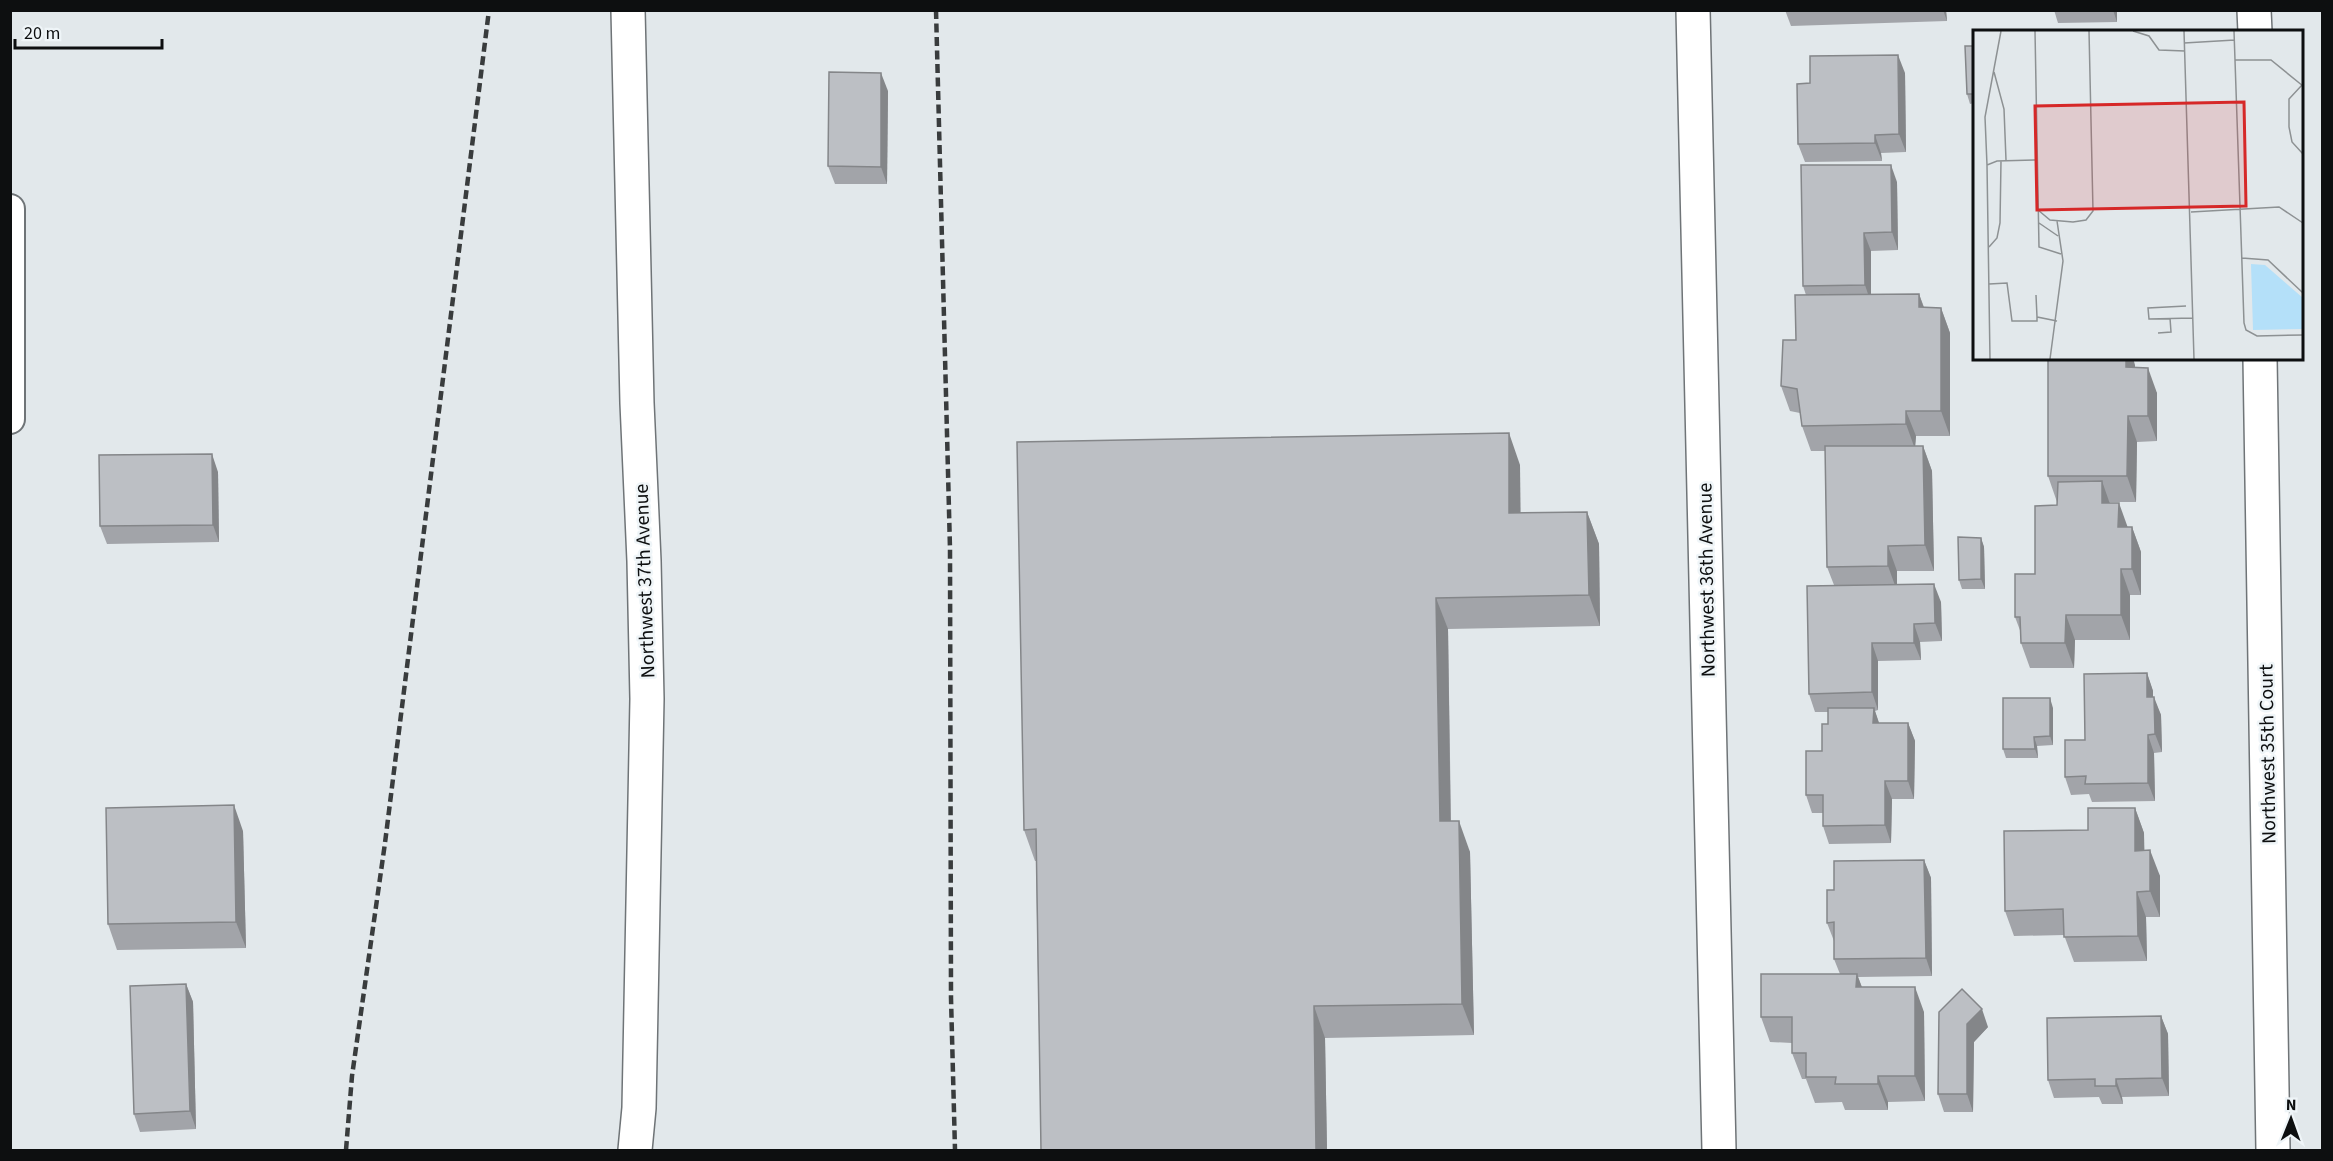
<svg xmlns="http://www.w3.org/2000/svg" width="2333" height="1161" viewBox="0 0 2333 1161" font-family="'Source Sans 3',sans-serif">
	<rect width="100%" height="100%" fill="#e2e8eb"/>
	<g fill="none" stroke-linecap="round" stroke-linejoin="round">
		<g stroke="#6f7477" stroke-width="32">
			<path id="service" d="M 10,209 L 10,419"/>
		</g>
		<g stroke="#6f7477" stroke-width="36">
			<g id="minor">
				<path d="M 628,10 L 637,403 L 644,561 L 647,699 L 639,1108 L 635,1150"/>
				<path d="M 2254,10 L 2255,32"/>
				<path d="M 2260,358 L 2273,1150"/>
			</g>
		</g>
		<g stroke="#6f7477" stroke-width="36">
			<path id="tertiary" d="M 1693,10 L 1719,1150"/>
		</g>
		<use href="#service" stroke="#fff" stroke-width="28"/>
		<use href="#minor" stroke="#fff" stroke-width="33"/>
		<use href="#tertiary" stroke="#fff" stroke-width="33"/>
		<g stroke="#393c3d" stroke-width="4.5" stroke-dasharray="9 4.5" stroke-linecap="butt">
			<path d="M 936,10 L 950,549 L 951,998 L 955,1150"/>
			<path d="M 346,1150 L 352,1076 L 385,843 L 489,10"/>
		</g>
	</g>
	<g fill="#a2a4a9">
		<path d="M 1785,10 L 1946,10 L 1947,21 L 1791,26 Z"/>
		<path d="M 2054,10 L 2117,10 L 2117,22 L 2058,23 Z"/>
		<path d="M 1974,46 L 1974,103 L 1970,104 L 1967,94 Z"/>
		<path d="M 1905,73 L 1906,152 L 1881,153 L 1882,161 L 1805,162 L 1798,144 L 1810,83 Z"/>
		<path d="M 888,91 L 887,184 L 835,184 L 828,166 Z"/>
		<path d="M 1897,182 L 1898,250 L 1871,251 L 1871,294 L 1919,294 L 1924,307 L 1941,308 L 1950,333 L 1950,436 L 1916,436 L 1915,446 L 1923,446 L 1932,471 L 1934,571 L 1897,571 L 1897,585 L 1941,602 L 1942,641 L 1920,642 L 1921,660 L 1878,661 L 1878,710 L 1875,711 L 1879,723 L 1908,723 L 1915,741 L 1914,799 L 1892,799 L 1891,843 L 1829,844 L 1823,826 L 1823,813 L 1812,813 L 1806,795 L 1822,751 L 1828,724 L 1828,712 L 1815,712 L 1809,694 L 1834,585 L 1827,567 L 1825,451 L 1811,451 L 1802,426 L 1800,413 L 1790,411 L 1781,386 L 1796,340 L 1806,295 L 1803,286 Z"/>
		<path d="M 2135,365 L 2135,368 L 2157,393 L 2157,441 L 2137,442 L 2136,502 L 2109,502 L 2127,527 L 2132,527 L 2141,552 L 2141,595 L 2130,595 L 2130,640 L 2075,640 L 2074,668 L 2030,668 L 2021,643 L 2021,633 L 2015,617 L 2035,574 L 2057,505 L 2057,502 L 2048,476 Z"/>
		<path d="M 1520,465 L 1520,513 L 1587,512 L 1599,544 L 1600,626 L 1448,629 L 1451,821 L 1470,852 L 1474,1035 L 1325,1038 L 1327,1150 L 1041,1150 L 1036,861 L 1035,861 L 1024,830 Z"/>
		<path d="M 218,472 L 219,542 L 107,544 L 100,526 Z"/>
		<path d="M 1981,538 L 1984,547 L 1985,589 L 1962,589 L 1959,580 Z"/>
		<path d="M 2147,673 L 2153,691 L 2153,697 L 2161,715 L 2162,752 L 2154,753 L 2155,801 L 2092,802 L 2089,794 L 2071,795 L 2065,777 L 2085,740 Z"/>
		<path d="M 2053,708 L 2053,745 L 2037,746 L 2038,758 L 2006,758 L 2003,749 Z"/>
		<path d="M 2135,808 L 2144,833 L 2144,851 L 2160,876 L 2160,917 L 2146,917 L 2147,961 L 2074,962 L 2064,935 L 2014,936 L 2005,911 L 2088,830 Z"/>
		<path d="M 243,831 L 246,948 L 117,950 L 108,924 Z"/>
		<path d="M 1924,860 L 1931,878 L 1932,976 L 1858,977 L 1862,987 L 1924,1012 L 1925,1101 L 1888,1102 L 1888,1110 L 1845,1110 L 1842,1102 L 1815,1103 L 1806,1079 L 1802,1079 L 1792,1053 L 1792,1043 L 1770,1042 L 1761,1017 L 1840,974 L 1834,959 L 1834,941 L 1827,923 L 1834,890 Z"/>
		<path d="M 186,984 L 193,1002 L 196,1129 L 140,1132 L 134,1114 Z"/>
		<path d="M 1939,1012 L 1988,1027 L 1974,1042 L 1973,1112 L 1944,1112 L 1938,1094 Z"/>
		<path d="M 2161,1016 L 2168,1034 L 2169,1096 L 2122,1097 L 2123,1104 L 2102,1104 L 2099,1097 L 2054,1098 L 2048,1080 Z"/>
	</g>
	<g fill="#848689">
		<path d="M 1943,10 L 1946,10 L 1947,21 Z"/>
		<path d="M 2113,10 L 2117,10 L 2117,22 Z"/>
		<path d="M 1898,55 L 1905,73 L 1906,152 L 1899,134 Z"/>
		<path d="M 881,73 L 888,91 L 887,184 L 881,167 Z"/>
		<path d="M 1875,135 L 1881,153 L 1882,161 L 1875,143 Z"/>
		<path d="M 1891,165 L 1897,182 L 1898,250 L 1892,232 Z"/>
		<path d="M 1864,233 L 1871,251 L 1871,303 L 1865,285 Z"/>
		<path d="M 1919,294 L 1928,320 L 1919,307 Z"/>
		<path d="M 1941,308 L 1950,333 L 1950,436 L 1941,411 Z"/>
		<path d="M 2126,358 L 2133,358 L 2135,365 L 2135,393 L 2126,367 Z"/>
		<path d="M 2148,368 L 2157,393 L 2157,441 L 2148,416 Z"/>
		<path d="M 1906,411 L 1916,436 L 1915,449 L 1906,424 Z"/>
		<path d="M 2128,416 L 2137,442 L 2136,502 L 2127,476 Z"/>
		<path d="M 1509,433 L 1520,465 L 1521,545 L 1509,513 Z"/>
		<path d="M 1923,446 L 1932,471 L 1934,571 L 1925,545 Z"/>
		<path d="M 212,454 L 218,472 L 219,542 L 213,525 Z"/>
		<path d="M 2102,481 L 2111,507 L 2102,503 Z"/>
		<path d="M 2119,503 L 2128,528 L 2118,527 Z"/>
		<path d="M 1587,512 L 1599,544 L 1600,626 L 1589,595 Z"/>
		<path d="M 2132,527 L 2141,552 L 2141,595 L 2132,569 Z"/>
		<path d="M 1981,538 L 1984,547 L 1985,589 L 1981,579 Z"/>
		<path d="M 1888,546 L 1897,571 L 1897,591 L 1888,566 Z"/>
		<path d="M 2121,569 L 2130,595 L 2130,640 L 2121,615 Z"/>
		<path d="M 1934,584 L 1941,602 L 1942,641 L 1935,623 Z"/>
		<path d="M 1436,598 L 1448,629 L 1451,852 L 1440,821 Z"/>
		<path d="M 2066,615 L 2075,640 L 2074,668 L 2065,643 Z"/>
		<path d="M 1914,624 L 1920,642 L 1921,660 L 1914,643 Z"/>
		<path d="M 1872,643 L 1878,661 L 1878,710 L 1872,692 Z"/>
		<path d="M 2147,673 L 2153,691 L 2153,715 L 2147,697 Z"/>
		<path d="M 2154,697 L 2161,715 L 2162,752 L 2155,734 Z"/>
		<path d="M 2050,698 L 2053,708 L 2053,745 L 2050,736 Z"/>
		<path d="M 1874,708 L 1880,726 L 1873,723 Z"/>
		<path d="M 1908,723 L 1915,741 L 1914,799 L 1908,781 Z"/>
		<path d="M 2148,735 L 2154,753 L 2155,801 L 2148,783 Z"/>
		<path d="M 2034,737 L 2037,746 L 2038,758 L 2035,749 Z"/>
		<path d="M 1885,781 L 1892,799 L 1891,843 L 1885,825 Z"/>
		<path d="M 234,805 L 243,831 L 246,948 L 236,922 Z"/>
		<path d="M 2135,808 L 2144,833 L 2145,876 L 2135,851 Z"/>
		<path d="M 1459,821 L 1470,852 L 1474,1035 L 1462,1004 Z"/>
		<path d="M 2150,850 L 2160,876 L 2160,917 L 2150,891 Z"/>
		<path d="M 1924,860 L 1931,878 L 1932,976 L 1926,958 Z"/>
		<path d="M 2137,892 L 2146,917 L 2147,961 L 2138,936 Z"/>
		<path d="M 1857,974 L 1866,999 L 1856,987 Z"/>
		<path d="M 186,984 L 193,1002 L 196,1129 L 190,1111 Z"/>
		<path d="M 1915,987 L 1924,1012 L 1925,1101 L 1915,1076 Z"/>
		<path d="M 1314,1006 L 1325,1038 L 1327,1150 L 1316,1150 Z"/>
		<path d="M 1982,1009 L 1988,1027 L 1974,1042 L 1973,1112 L 1967,1094 L 1967,1024 Z"/>
		<path d="M 2161,1016 L 2168,1034 L 2169,1096 L 2162,1078 Z"/>
		<path d="M 1878,1076 L 1888,1102 L 1888,1110 L 1878,1084 Z"/>
		<path d="M 2116,1079 L 2122,1097 L 2123,1104 L 2116,1086 Z"/>
	</g>
	<g fill="#bcbfc4" stroke="#848689" stroke-width="1.5">
		<path d="M 1965,46 L 1974,46 L 1974,94 L 1967,94 Z"/>
		<path d="M 1898,55 L 1899,134 L 1875,135 L 1875,143 L 1798,144 L 1797,84 L 1810,83 L 1810,56 Z"/>
		<path d="M 829,72 L 881,73 L 881,167 L 828,166 Z"/>
		<path d="M 1801,165 L 1891,165 L 1892,232 L 1864,233 L 1865,285 L 1803,286 Z"/>
		<path d="M 1919,294 L 1919,307 L 1941,308 L 1941,411 L 1906,411 L 1906,424 L 1802,426 L 1797,389 L 1781,386 L 1783,340 L 1796,340 L 1795,295 Z"/>
		<path d="M 2048,358 L 2126,358 L 2126,367 L 2148,368 L 2148,416 L 2128,416 L 2127,476 L 2048,476 Z"/>
		<path d="M 1509,433 L 1509,513 L 1587,512 L 1589,595 L 1436,598 L 1440,821 L 1459,821 L 1462,1004 L 1314,1006 L 1316,1150 L 1041,1150 L 1036,829 L 1024,830 L 1017,442 Z"/>
		<path d="M 1825,446 L 1923,446 L 1925,545 L 1888,546 L 1888,566 L 1827,567 Z"/>
		<path d="M 212,454 L 213,525 L 100,526 L 99,455 Z"/>
		<path d="M 2102,481 L 2102,503 L 2119,503 L 2118,527 L 2132,527 L 2132,569 L 2121,569 L 2121,615 L 2066,615 L 2065,643 L 2021,643 L 2020,617 L 2015,617 L 2015,574 L 2035,574 L 2035,506 L 2057,505 L 2058,482 Z"/>
		<path d="M 1958,537 L 1981,538 L 1981,579 L 1959,580 Z"/>
		<path d="M 1934,584 L 1935,623 L 1914,624 L 1914,643 L 1872,643 L 1872,692 L 1809,694 L 1807,586 Z"/>
		<path d="M 2147,673 L 2147,697 L 2154,697 L 2155,734 L 2148,735 L 2148,783 L 2085,784 L 2086,776 L 2065,777 L 2065,740 L 2085,740 L 2084,674 Z"/>
		<path d="M 2003,698 L 2050,698 L 2050,736 L 2034,737 L 2035,749 L 2003,749 Z"/>
		<path d="M 1828,708 L 1874,708 L 1873,723 L 1908,723 L 1908,781 L 1885,781 L 1885,825 L 1823,826 L 1823,795 L 1806,795 L 1806,751 L 1822,751 L 1822,724 L 1828,724 Z"/>
		<path d="M 234,805 L 236,922 L 108,924 L 106,808 Z"/>
		<path d="M 2088,808 L 2135,808 L 2135,851 L 2150,850 L 2150,891 L 2137,892 L 2138,936 L 2064,937 L 2063,909 L 2005,911 L 2004,831 L 2088,830 Z"/>
		<path d="M 1924,860 L 1926,958 L 1834,959 L 1834,922 L 1827,923 L 1827,890 L 1834,890 L 1834,861 Z"/>
		<path d="M 1761,974 L 1857,974 L 1856,987 L 1915,987 L 1915,1076 L 1878,1076 L 1878,1084 L 1835,1084 L 1836,1077 L 1806,1077 L 1806,1053 L 1792,1053 L 1792,1017 L 1761,1017 Z"/>
		<path d="M 186,984 L 190,1111 L 134,1114 L 130,986 Z"/>
		<path d="M 1962,989 L 1982,1009 L 1967,1024 L 1967,1094 L 1938,1094 L 1939,1012 Z"/>
		<path d="M 2161,1016 L 2162,1078 L 2116,1079 L 2116,1086 L 2095,1086 L 2095,1079 L 2048,1080 L 2047,1018 Z"/>
	</g>
	<g text-anchor="middle" stroke-width="5" stroke-linejoin="round" paint-order="stroke">
		<g font-size="20" fill="#0d0f10" stroke="#eff5f8">
			<text transform="translate(1706 580) rotate(-91)" y="7">Northwest 36th Avenue</text>
			<text transform="translate(644 581) rotate(-92)" y="7">Northwest 37th Avenue</text>
			<text transform="translate(2267 754) rotate(-91)" y="7">Northwest 35th Court</text>
		</g>
	</g>
	<g transform="translate(1973 30)">
		<rect width="330" height="330" fill="#e2e8eb"/>
		<path d="M 278,234 L 292,235 L 330,268 L 330,299 L 280,300 Z" fill="#b4e0f9"/>
		<path fill="none" stroke="#8d9193" stroke-width="1.5" d="M 62,1 L 66,217 L 88,224M 160,1 L 176,6 L 186,20 L 212,21M 211,1 L 221,329M 261,1 L 271,293 L 273,300 L 284,306 L 330,305M 211,13 L 262,10M 262,30 L 298,30 L 330,56M 21,42 L 31,79 L 33,130M 329,55 L 316,69 L 316,97 L 319,112 L 330,124M 14,135 L 12,87 L 28,1M 65,180 L 77,190 L 100,192 L 113,190 L 120,181 L 116,1M 218,182 L 306,177 L 330,193M 66,193 L 85,206M 16,217 L 24,208 L 27,193 L 28,131M 269,228 L 295,230 L 330,263M 16,254 L 34,253 L 39,291 L 64,291 L 64,287 L 84,291M 63,265 L 64,287M 213,276 L 175,278 L 176,289 L 220,288M 185,303 L 198,302 L 197,288M 17,329 L 14,135 L 24,131 L 63,130M 77,329 L 90,231 L 84,191"/>
		<path fill="#d62828" fill-opacity="0.15" stroke="#d62828" stroke-width="3" d="M 271,72 L 273,176 L 64,180 L 62,76 Z"/>
		<rect width="330" height="330" fill="none" stroke="#0d0f10" stroke-width="3"/>
	</g>
	<rect width="2333" height="1161" fill="none" stroke="#0d0f10" stroke-width="24"/>
	<g transform="translate(2291 1119) rotate(1)" stroke="#eff5f8" stroke-width="4.5" paint-order="stroke">
	<path d="M0-4.5L10 22L0 15L-10 22Z" fill="#0d0f10"/>
	<text y="-9" font-size="16" font-weight="bold" text-anchor="middle" fill="#0d0f10">N</text>
	</g>
	<path d="M15 39v9h147v-9" fill="none" stroke="#0d0f10" stroke-width="3"/>
	<text x="24" y="39" font-size="18" fill="#0d0f10" stroke="#eff5f8" stroke-width="4.5" paint-order="stroke">20 m</text>
</svg>
